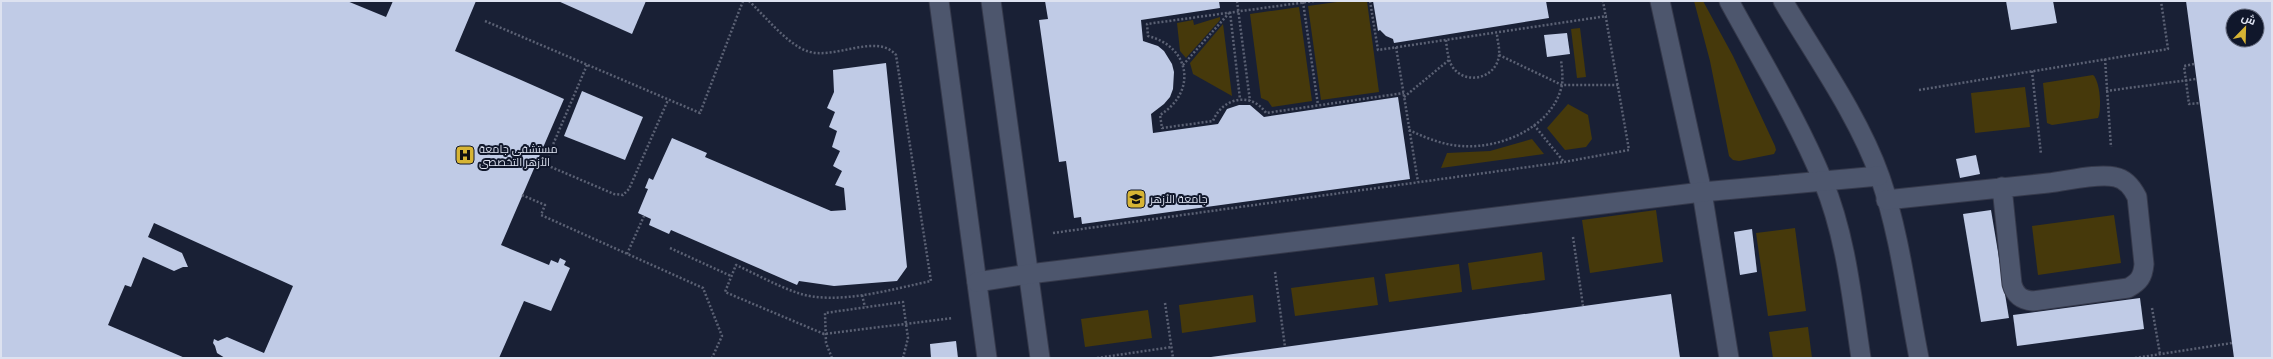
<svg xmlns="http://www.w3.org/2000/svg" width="2273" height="359" viewBox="0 0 2273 359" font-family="'Varela Round',Cairo,sans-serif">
	<rect width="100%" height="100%" fill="#192035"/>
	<g fill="#46390b">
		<path d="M 1344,1 L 1367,1 L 1379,92 L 1321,100 L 1308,6 Z"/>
		<path d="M 1694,1 L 1703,1 L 1733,56 L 1775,146 L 1776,150 L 1774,154 L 1739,161 L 1733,160 L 1729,156 L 1710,61 Z"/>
		<path d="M 1299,7 L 1312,101 L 1272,107 L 1268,101 L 1261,98 L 1250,14 Z"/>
		<path d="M 1220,17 L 1220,20 L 1186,58 L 1180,51 L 1177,23 L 1193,20 L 1194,25 Z"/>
		<path d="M 1223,24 L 1232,96 L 1193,74 L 1190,63 Z"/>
		<path d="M 1580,28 L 1586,77 L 1577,78 L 1571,29 Z"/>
		<path d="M 2093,75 C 2100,81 2102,109 2098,118 L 2052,125 L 2047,123 L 2043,83 Z"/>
		<path d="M 2025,87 L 2030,127 L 1975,133 L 1971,93 Z"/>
		<path d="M 1568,104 L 1588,115 L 1592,139 L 1586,147 L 1565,150 L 1547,128 Z"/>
		<path d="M 1532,139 L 1544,154 L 1441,168 L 1447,153 L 1490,151 Z"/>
		<path d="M 1656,210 L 1663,262 L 1590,273 L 1582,220 Z"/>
		<path d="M 2114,215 L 2121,263 L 2038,275 L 2032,226 Z"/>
		<path d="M 1795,228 L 1806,311 L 1768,316 L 1756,233 Z"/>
		<path d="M 1542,252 L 1545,280 L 1472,290 L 1468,263 Z"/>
		<path d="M 1459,264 L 1462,292 L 1389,302 L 1385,274 Z"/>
		<path d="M 1374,277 L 1378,305 L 1295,316 L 1291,288 Z"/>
		<path d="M 1253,295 L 1256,322 L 1182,333 L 1179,305 Z"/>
		<path d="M 1148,310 L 1152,338 L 1085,347 L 1081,319 Z"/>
		<path d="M 1808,327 L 1812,358 L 1773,358 L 1769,332 Z"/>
	</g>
	<g fill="#c0cbe6" fill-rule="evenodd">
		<path d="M 1,1 L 347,1 L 386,17 L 393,1 L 476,1 L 455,51 L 564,99 L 501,245 L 549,265 L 551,260 L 558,263 L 560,258 L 566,261 L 564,265 L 570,268 L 551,311 L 524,301 L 499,358 L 225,358 L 217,353 L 215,346 L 213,343 L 214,339 L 218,341 L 227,337 L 264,353 L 293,286 L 154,223 L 148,237 L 182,253 L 188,267 L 183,267 L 174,271 L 143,257 L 131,287 L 125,285 L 108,325 L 185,358 L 1,358 Z"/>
		<path d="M 558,1 L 646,1 L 632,34 Z"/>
		<path d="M 1045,1 L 1219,1 L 1220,8 L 1141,20 L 1143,41 L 1158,46 L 1164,51 L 1172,64 L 1174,72 L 1173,89 L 1170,97 L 1164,104 L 1151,114 L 1153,133 L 1218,124 L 1227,109 L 1239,105 L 1250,105 L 1264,117 L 1398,97 L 1410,179 L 1082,224 L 1081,217 L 1074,218 L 1066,161 L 1059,162 L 1039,20 L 1048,19 Z"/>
		<path d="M 1373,1 L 1546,1 L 1549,18 L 1394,43 L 1393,39 L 1386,36 L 1380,30 L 1378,31 Z"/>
		<path d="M 2006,1 L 2053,1 L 2057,23 L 2011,30 Z"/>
		<path d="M 2186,1 L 2272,1 L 2272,358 L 2234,358 ZM 2233,16 L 2257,16 L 2257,40 L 2233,40 Z"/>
		<path d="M 1567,33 L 1570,54 L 1547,57 L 1544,35 Z"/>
		<path d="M 886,63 L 907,267 L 897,281 L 834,286 L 799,281 L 797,285 L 671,230 L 669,234 L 649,225 L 651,219 L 638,213 L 648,189 L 645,188 L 649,178 L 653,180 L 672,138 L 707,153 L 705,157 L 831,211 L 846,210 L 844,188 L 835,185 L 842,171 L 833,166 L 840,151 L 832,147 L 837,131 L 829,127 L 835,112 L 827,108 L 834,92 L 833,70 Z"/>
		<path d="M 582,91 L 643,117 L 625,160 L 564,136 Z"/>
		<path d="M 1976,155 L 1980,174 L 1960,178 L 1956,159 Z"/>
		<path d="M 1991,210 L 2009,318 L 1981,322 L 1963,214 Z"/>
		<path d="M 1752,229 L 1757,272 L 1740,275 L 1734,232 Z"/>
		<path d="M 1671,294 L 1680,358 L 1211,358 L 1211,357 Z"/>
		<path d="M 2140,298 L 2144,329 L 2017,346 L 2013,315 Z"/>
		<path d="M 956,341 L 958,358 L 931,358 L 930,344 Z"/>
	</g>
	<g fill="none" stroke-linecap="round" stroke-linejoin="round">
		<g stroke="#35394b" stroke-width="21">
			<g id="service">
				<path d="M 939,1 L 987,358"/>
				<path d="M 991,1 L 1040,358"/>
				<path d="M 1660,1 L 1702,192 L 1729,358"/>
				<path d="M 1729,1 C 1761,60 1797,118 1823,181 C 1846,236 1852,299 1861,358"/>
				<path d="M 1783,1 C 1815,55 1859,117 1880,177 C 1900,235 1907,298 1919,358"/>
				<path d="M 1886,200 C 1940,194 1994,189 2048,183 C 2067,181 2097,173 2115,177 C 2126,179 2132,187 2137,197 L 2144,264 C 2143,277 2139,282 2128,288 L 2033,301 C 2021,300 2015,295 2012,284 L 2002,187"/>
				<path d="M 977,282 L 1029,274 L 1702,192 L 1879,176"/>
			</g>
		</g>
		<g stroke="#5b6174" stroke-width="2.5" stroke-dasharray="2 2" stroke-linecap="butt">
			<path d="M 749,1 C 765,16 787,44 807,51 C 834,61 876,32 896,55 L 931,281 C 893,289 836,306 798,293 C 777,286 756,274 736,265 L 725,292 L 824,334 L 953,318"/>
			<path d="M 1237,1 L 1250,101"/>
			<path d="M 1314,1 L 1147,24 L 1148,36 C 1191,47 1197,92 1160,115 L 1162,128 L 1213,121 C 1222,98 1251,91 1266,113 L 1404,93"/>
			<path d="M 1370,1 L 1378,50 L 1607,16"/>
			<path d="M 1303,2 L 1318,105"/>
			<path d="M 1230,12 L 1240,99"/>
			<path d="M 485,21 L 700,113 L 743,1"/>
			<path d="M 1446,40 C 1447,49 1448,63 1455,70 C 1469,85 1497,77 1499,55 C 1500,48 1497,40 1497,33"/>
			<path d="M 1396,47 L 1418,182"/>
			<path d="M 1499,55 L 1562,85 L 1618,85"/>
			<path d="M 2105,59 L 2111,147"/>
			<path d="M 2194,64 L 2184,66 L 2189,104 L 2200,103"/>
			<path d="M 587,65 L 546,161 L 551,167 L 614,194 L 623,195 L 629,189 L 668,100"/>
			<path d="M 1183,65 L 1229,13"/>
			<path d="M 2032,71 L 2041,154"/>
			<path d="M 1919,90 L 2168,49 L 2161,1"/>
			<path d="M 2106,91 L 2196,79"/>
			<path d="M 1404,97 L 1449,60"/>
			<path d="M 1534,125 L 1564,162"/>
			<path d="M 1409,130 C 1426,138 1443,145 1462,146 C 1501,149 1553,127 1562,85 C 1563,77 1562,68 1561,60"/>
			<path d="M 522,195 L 545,205 L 541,215 L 703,288 L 722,336 L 712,358"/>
			<path d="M 1053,233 L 1564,162 L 1629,150 L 1603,1"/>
			<path d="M 1573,237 L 1583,306"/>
			<path d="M 670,248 L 731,276"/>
			<path d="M 627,254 L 644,216"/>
			<path d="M 1275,272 L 1285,347"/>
			<path d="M 862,295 L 865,307"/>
			<path d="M 1165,303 L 1173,358"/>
			<path d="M 2152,308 L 2160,354"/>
			<path d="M 832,358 L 826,343 L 825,313 L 903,302 L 908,338 L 903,358"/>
			<path d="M 1097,358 L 1172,347"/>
			<path d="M 2135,358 L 2232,343"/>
		</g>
		<use href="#service" stroke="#4d566d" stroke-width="19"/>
	</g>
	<defs>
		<g id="hospital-square" transform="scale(1)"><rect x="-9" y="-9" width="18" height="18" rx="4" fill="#d7b434" stroke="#10172b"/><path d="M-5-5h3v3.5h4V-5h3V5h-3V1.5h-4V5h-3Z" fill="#111"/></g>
		<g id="university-square" transform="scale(1)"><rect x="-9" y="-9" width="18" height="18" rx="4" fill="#d7b434" stroke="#10172b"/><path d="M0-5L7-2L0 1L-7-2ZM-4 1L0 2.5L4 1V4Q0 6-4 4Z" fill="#111"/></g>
	</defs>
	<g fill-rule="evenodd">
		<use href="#hospital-square" x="465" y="155"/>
		<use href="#university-square" x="1136" y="199"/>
	</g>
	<g text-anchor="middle" stroke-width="4" stroke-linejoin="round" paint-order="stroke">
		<g font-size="11" fill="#dde2f0" stroke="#10172b" text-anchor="start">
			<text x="479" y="153">مستشفى جامعة<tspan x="479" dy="13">الأزهر التخصصى</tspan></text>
			<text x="1150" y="203">جامعة الأزهر</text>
		</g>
	</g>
	<rect width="2273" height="359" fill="none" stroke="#dde2f0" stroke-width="4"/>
	<g transform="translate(2245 28) rotate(23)"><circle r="19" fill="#10172b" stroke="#62687a"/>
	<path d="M0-3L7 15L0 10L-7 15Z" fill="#d7b434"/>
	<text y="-6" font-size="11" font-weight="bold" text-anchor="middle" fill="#dde2f0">ش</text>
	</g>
</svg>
